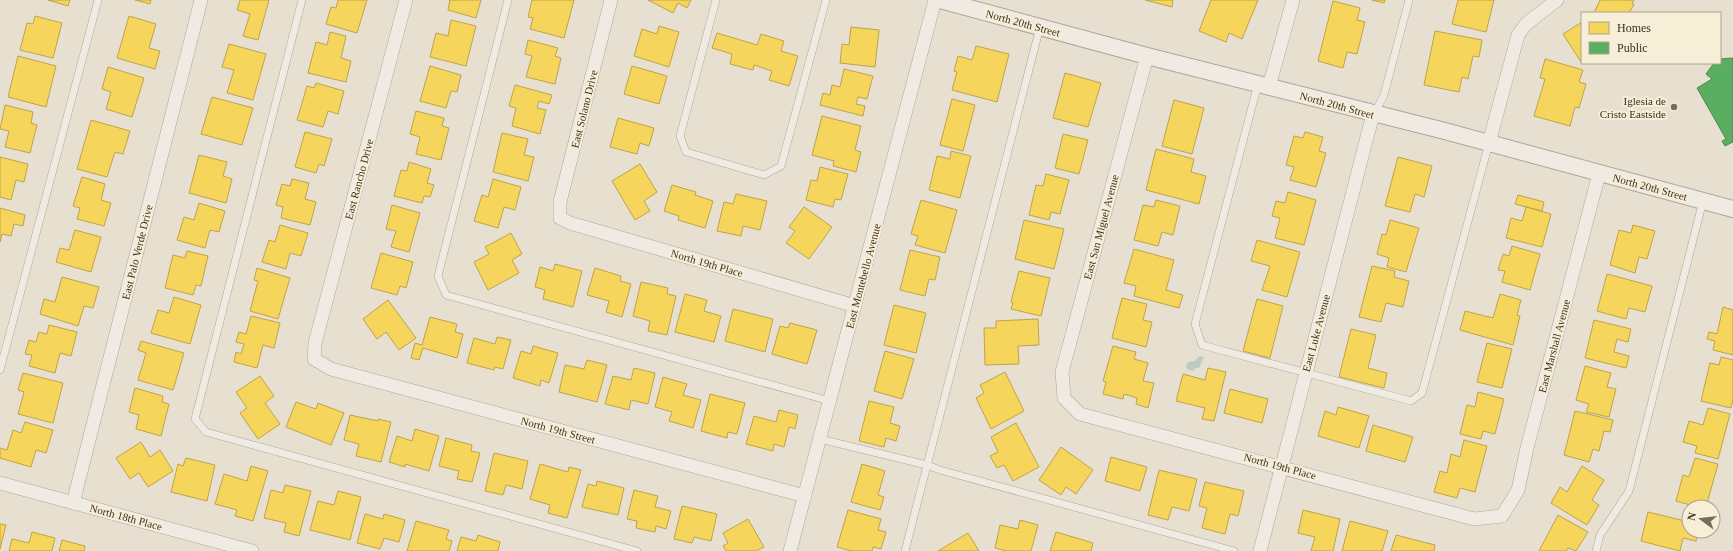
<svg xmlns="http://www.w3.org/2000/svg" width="1733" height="551" viewBox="0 0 1733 551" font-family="Georgia,serif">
	<rect width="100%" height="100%" fill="#e7e0d1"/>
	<path fill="#bcccc2" d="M 1199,356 L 1204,357 L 1199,368 L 1196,368 L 1193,371 L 1187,369 L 1186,366 L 1188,362 L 1195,361 Z"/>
	<g fill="#f6d55c" stroke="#bea34a">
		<path d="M 48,0 L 70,0 L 68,6 Z"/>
		<path d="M 135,0 L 151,0 L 150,4 Z"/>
		<path d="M 240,0 L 269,0 L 258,40 L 243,36 L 250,14 L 237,10 Z"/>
		<path d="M 338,0 L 367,0 L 357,33 L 326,24 L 331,7 L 336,8 Z"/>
		<path d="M 449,0 L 481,0 L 476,18 L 448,10 L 450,0 Z"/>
		<path d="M 532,0 L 574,0 L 564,38 L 530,29 L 533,18 L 528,17 Z"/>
		<path d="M 648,0 L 691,0 L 687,8 L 678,3 L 673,13 Z"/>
		<path d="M 1145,0 L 1173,0 L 1172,7 Z"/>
		<path d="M 1211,0 L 1258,0 L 1242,39 L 1229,33 L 1226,42 L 1199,31 Z"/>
		<path d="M 1372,0 L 1385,0 L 1384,3 Z"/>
		<path d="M 1458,0 L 1494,0 L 1486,32 L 1452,24 Z"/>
		<path d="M 1600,0 L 1634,0 L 1632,3 L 1634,4 L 1629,13 L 1594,13 Z"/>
		<path d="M 1333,1 L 1360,8 L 1357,20 L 1365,22 L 1357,54 L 1347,52 L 1343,68 L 1318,61 Z"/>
		<path d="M 35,16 L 62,23 L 53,58 L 20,50 L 27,23 L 33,24 Z"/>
		<path d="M 129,16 L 156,24 L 149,48 L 160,51 L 155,69 L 117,58 Z"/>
		<path d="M 451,20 L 476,26 L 466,66 L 430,57 L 436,33 L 448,36 Z"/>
		<path d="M 1582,22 L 1582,61 L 1581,62 L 1563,34 Z"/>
		<path d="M 659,26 L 679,32 L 669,67 L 634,56 L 642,29 L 657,34 Z"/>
		<path d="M 851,27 L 879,30 L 875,67 L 840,63 L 842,44 L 849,45 Z"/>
		<path d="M 1435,31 L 1482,40 L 1479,57 L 1473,56 L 1468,79 L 1462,77 L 1459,92 L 1424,85 Z"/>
		<path d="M 330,32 L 346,36 L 341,58 L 351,61 L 346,82 L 308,73 L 316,42 L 327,45 Z"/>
		<path d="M 717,33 L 757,45 L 761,34 L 784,41 L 781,51 L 798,56 L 789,86 L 769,80 L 772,71 L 754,65 L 753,70 L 730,64 L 732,54 L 712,48 Z"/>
		<path d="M 528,40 L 558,48 L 555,56 L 561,58 L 555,84 L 526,77 L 532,56 L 525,54 Z"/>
		<path d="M 229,44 L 266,54 L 253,100 L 227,93 L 234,70 L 222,67 Z"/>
		<path d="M 976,46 L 1009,54 L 997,102 L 952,90 L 957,72 L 954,71 L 958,56 L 972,60 Z"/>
		<path d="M 18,56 L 56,66 L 46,107 L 8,97 Z"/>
		<path d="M 1545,59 L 1583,70 L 1579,82 L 1586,84 L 1579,108 L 1575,107 L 1570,126 L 1534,116 L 1545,79 L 1540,78 Z"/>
		<path d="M 430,66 L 461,75 L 457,92 L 451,91 L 446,108 L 420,101 Z"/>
		<path d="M 632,66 L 667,76 L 659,104 L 624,94 Z"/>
		<path d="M 108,67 L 144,78 L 132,117 L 106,109 L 111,92 L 102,89 Z"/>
		<path d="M 844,69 L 873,76 L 867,99 L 858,97 L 856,104 L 865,106 L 863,116 L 820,105 L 823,93 L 830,95 L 832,85 L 840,87 Z"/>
		<path d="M 1065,73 L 1101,83 L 1088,127 L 1053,118 Z"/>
		<path d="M 316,83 L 344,91 L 338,114 L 328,111 L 323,127 L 297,120 L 307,86 L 314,88 Z"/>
		<path d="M 515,85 L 552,95 L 549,104 L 539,101 L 537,108 L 546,110 L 540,134 L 512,126 L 516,108 L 509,106 Z"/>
		<path d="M 212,97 L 253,108 L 242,145 L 201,134 Z"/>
		<path d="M 952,99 L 975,105 L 963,151 L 940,145 Z"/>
		<path d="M 1174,100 L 1204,108 L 1192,154 L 1162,146 Z"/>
		<path d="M 5,105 L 33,112 L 31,123 L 37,125 L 30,153 L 5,147 L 9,131 L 0,129 Z"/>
		<path d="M 416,111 L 444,118 L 442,126 L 449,128 L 441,160 L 416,154 L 420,137 L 410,134 Z"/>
		<path d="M 822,116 L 861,126 L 855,150 L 861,152 L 856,172 L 833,166 L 834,161 L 812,155 Z"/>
		<path d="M 618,118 L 654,128 L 649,146 L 640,143 L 637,154 L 610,147 Z"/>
		<path d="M 91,120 L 130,131 L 123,154 L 115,152 L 107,177 L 77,169 Z"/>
		<path d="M 305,132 L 332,139 L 324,166 L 319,164 L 316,173 L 295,167 Z"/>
		<path d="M 1305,132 L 1323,137 L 1319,151 L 1326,153 L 1316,187 L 1290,180 L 1294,167 L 1286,165 L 1294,136 L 1303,138 Z"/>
		<path d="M 502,133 L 528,139 L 524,155 L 534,157 L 528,181 L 493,172 Z"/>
		<path d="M 1063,134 L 1088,140 L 1079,174 L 1055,168 Z"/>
		<path d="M 1156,149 L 1194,159 L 1191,172 L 1206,176 L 1199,204 L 1146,190 Z"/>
		<path d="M 951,151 L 971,156 L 960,198 L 929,190 L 937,156 L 950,159 Z"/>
		<path d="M 199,155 L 227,162 L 223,176 L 232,179 L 226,203 L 189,193 Z"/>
		<path d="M 0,157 L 28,164 L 24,182 L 16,180 L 11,200 L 0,197 Z"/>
		<path d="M 1398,157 L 1432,166 L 1424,197 L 1415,194 L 1410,212 L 1385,206 Z"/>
		<path d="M 409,162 L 431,169 L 427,183 L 434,185 L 430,197 L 424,196 L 422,203 L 394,196 L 401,170 L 407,171 Z"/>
		<path d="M 640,164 L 657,192 L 644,201 L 650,211 L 635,220 L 612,181 Z"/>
		<path d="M 820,167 L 848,174 L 841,200 L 835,199 L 833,207 L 806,200 L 811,180 L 817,181 Z"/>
		<path d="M 1046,174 L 1069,180 L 1060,214 L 1051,212 L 1049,220 L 1029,215 L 1036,185 L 1043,186 Z"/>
		<path d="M 82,177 L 105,184 L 101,200 L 111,203 L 104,226 L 77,219 L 80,208 L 73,206 Z"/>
		<path d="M 292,179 L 309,183 L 305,199 L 316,202 L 310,225 L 281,218 L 283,207 L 276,205 L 282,184 L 290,186 Z"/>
		<path d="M 493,179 L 521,187 L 515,210 L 504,207 L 498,228 L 474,221 L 482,195 L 488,197 Z"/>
		<path d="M 672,185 L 696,192 L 695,195 L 713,201 L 705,228 L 678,220 L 679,216 L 664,211 Z"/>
		<path d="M 1288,192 L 1316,200 L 1304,245 L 1275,238 L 1280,218 L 1272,216 L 1276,201 L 1285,203 Z"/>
		<path d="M 736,194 L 767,201 L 760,230 L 743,226 L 741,236 L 717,231 L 724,202 L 733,204 Z"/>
		<path d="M 1518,195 L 1544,202 L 1542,211 L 1515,204 Z"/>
		<path d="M 921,200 L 957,210 L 945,253 L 915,245 L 918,236 L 911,234 Z"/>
		<path d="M 1156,200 L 1180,206 L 1173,235 L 1162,232 L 1158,246 L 1134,240 L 1143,205 L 1154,207 Z"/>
		<path d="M 199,203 L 225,211 L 219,232 L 210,230 L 205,248 L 177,240 L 184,217 L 194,220 Z"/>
		<path d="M 392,205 L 420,213 L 409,252 L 391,247 L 396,231 L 386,229 Z"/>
		<path d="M 804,207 L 832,227 L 809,259 L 786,243 L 795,231 L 789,227 Z"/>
		<path d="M 1526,207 L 1551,214 L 1542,247 L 1506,238 L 1511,218 L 1522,221 Z"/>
		<path d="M 0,208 L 25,215 L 23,226 L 14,224 L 11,236 L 2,234 L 0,242 Z"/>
		<path d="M 1024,220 L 1064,229 L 1054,269 L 1015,259 Z"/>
		<path d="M 1390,220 L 1419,228 L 1406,272 L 1387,267 L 1389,258 L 1377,254 L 1382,234 L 1386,235 Z"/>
		<path d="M 280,225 L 308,233 L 301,256 L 290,253 L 286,269 L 262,262 L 269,240 L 275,242 Z"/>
		<path d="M 1633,225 L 1655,231 L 1647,259 L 1639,257 L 1635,273 L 1610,265 L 1619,230 L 1631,233 Z"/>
		<path d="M 75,230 L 101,237 L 91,272 L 56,262 L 60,248 L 69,250 Z"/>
		<path d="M 511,233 L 522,254 L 512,260 L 519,273 L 488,290 L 474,262 L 489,254 L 485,247 Z"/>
		<path d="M 1257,240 L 1300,252 L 1287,297 L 1262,290 L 1270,266 L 1251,261 Z"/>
		<path d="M 1512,246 L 1540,254 L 1530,290 L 1502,282 L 1505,271 L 1498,270 L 1503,254 L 1509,256 Z"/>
		<path d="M 1134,249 L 1174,260 L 1166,290 L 1183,295 L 1179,308 L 1134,296 L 1136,286 L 1124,283 Z"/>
		<path d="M 910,250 L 940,257 L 935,280 L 929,279 L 925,296 L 900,290 Z"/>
		<path d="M 187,251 L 208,256 L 201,286 L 196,285 L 193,295 L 165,288 L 173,255 L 185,258 Z"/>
		<path d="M 381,253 L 413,262 L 406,288 L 400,286 L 397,295 L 371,288 Z"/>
		<path d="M 555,264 L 582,271 L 573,307 L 543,299 L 545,290 L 535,287 L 540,267 L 553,271 Z"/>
		<path d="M 1372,266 L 1395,271 L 1394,277 L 1409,281 L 1403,307 L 1386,303 L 1381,322 L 1359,317 Z"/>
		<path d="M 257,268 L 290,278 L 278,319 L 250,311 L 258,281 L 254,280 Z"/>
		<path d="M 595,268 L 621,276 L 620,281 L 631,284 L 622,317 L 606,312 L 609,301 L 587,295 Z"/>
		<path d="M 1019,271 L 1050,278 L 1041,316 L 1011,309 L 1013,303 L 1011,302 Z"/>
		<path d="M 1607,274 L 1652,286 L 1645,312 L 1629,308 L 1626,319 L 1597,311 Z"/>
		<path d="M 62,277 L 99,287 L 93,308 L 84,306 L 78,326 L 40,314 L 44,299 L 55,302 Z"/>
		<path d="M 641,282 L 668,288 L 667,294 L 676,296 L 667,335 L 648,331 L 650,321 L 633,316 Z"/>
		<path d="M 685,294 L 707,300 L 704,311 L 721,316 L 714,342 L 675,332 Z"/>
		<path d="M 1500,294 L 1521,300 L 1517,315 L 1520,316 L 1513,345 L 1460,330 L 1465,311 L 1493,318 Z"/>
		<path d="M 174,297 L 201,305 L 190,344 L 151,333 L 158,310 L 169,313 Z"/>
		<path d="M 1122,298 L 1147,304 L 1143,320 L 1152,322 L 1146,347 L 1112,338 Z"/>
		<path d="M 1257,299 L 1283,306 L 1270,358 L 1243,351 Z"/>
		<path d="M 388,300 L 416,338 L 399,350 L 386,332 L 377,339 L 363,319 Z"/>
		<path d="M 894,305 L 926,313 L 916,353 L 884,345 Z"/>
		<path d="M 1723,307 L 1733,310 L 1733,355 L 1713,350 L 1715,341 L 1707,339 L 1709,332 L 1717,334 Z"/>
		<path d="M 733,309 L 773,319 L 765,352 L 725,341 Z"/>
		<path d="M 251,316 L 280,323 L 274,348 L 263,345 L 257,368 L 234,362 L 236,352 L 241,354 L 244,344 L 236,342 L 239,332 L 246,334 Z"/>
		<path d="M 430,317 L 457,324 L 455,332 L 463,334 L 457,358 L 423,348 L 419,360 L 411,358 L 415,343 L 422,345 Z"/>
		<path d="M 1038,319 L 1039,345 L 1018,346 L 1019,364 L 985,365 L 984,328 L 996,328 L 996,321 Z"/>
		<path d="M 1594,320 L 1631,329 L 1628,342 L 1617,339 L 1614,352 L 1629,356 L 1626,368 L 1585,358 Z"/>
		<path d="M 790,323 L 817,330 L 807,364 L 772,354 L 780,326 L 788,328 Z"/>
		<path d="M 49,325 L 77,332 L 71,356 L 60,353 L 55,373 L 29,366 L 32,355 L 25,354 L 29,340 L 36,342 L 39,332 L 47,334 Z"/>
		<path d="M 1351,329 L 1376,335 L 1368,368 L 1387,373 L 1384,388 L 1339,377 Z"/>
		<path d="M 497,337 L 511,340 L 503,369 L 495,367 L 494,370 L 467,363 L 474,338 L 495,344 Z"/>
		<path d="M 141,341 L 184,353 L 173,390 L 138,380 L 146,353 L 138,350 Z"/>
		<path d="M 1487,343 L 1512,349 L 1502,388 L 1477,382 Z"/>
		<path d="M 533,346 L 558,353 L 549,383 L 541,380 L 540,386 L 513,378 L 521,351 L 531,354 Z"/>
		<path d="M 1113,346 L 1136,352 L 1134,359 L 1148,363 L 1143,381 L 1154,383 L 1148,408 L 1136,404 L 1137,398 L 1124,394 L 1123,399 L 1103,394 L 1106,382 L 1103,381 Z"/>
		<path d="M 885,351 L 914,359 L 902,399 L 874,391 Z"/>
		<path d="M 1721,357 L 1733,360 L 1733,400 L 1731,408 L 1701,401 L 1710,363 L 1719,365 Z"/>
		<path d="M 587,360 L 607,365 L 597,402 L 559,392 L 565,365 L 584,369 Z"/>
		<path d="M 1585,366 L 1611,373 L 1607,387 L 1616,389 L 1609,417 L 1586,412 L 1589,404 L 1576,400 Z"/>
		<path d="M 634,368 L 655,373 L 648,404 L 631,400 L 629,410 L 605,404 L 613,376 L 631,380 Z"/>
		<path d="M 1208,368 L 1226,372 L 1214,421 L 1202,419 L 1205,408 L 1176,401 L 1183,374 L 1205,380 Z"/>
		<path d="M 1005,372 L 1024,411 L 991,429 L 976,398 L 984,393 L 980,385 Z"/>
		<path d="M 23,373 L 63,383 L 53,423 L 18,414 L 24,392 L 18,390 Z"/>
		<path d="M 260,376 L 274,396 L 265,403 L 280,424 L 258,439 L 240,413 L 247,408 L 236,392 Z"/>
		<path d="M 663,377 L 687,384 L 683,395 L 701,400 L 693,428 L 669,421 L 672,412 L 655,407 Z"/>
		<path d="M 135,388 L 163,396 L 162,402 L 169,404 L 161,436 L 136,429 L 139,415 L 129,412 Z"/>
		<path d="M 1230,389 L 1268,399 L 1262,423 L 1224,413 Z"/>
		<path d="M 1478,392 L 1504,399 L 1495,434 L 1483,431 L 1481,439 L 1460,434 L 1467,405 L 1475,407 Z"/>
		<path d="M 710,394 L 745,403 L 737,434 L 728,432 L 727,438 L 701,431 Z"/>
		<path d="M 869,401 L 894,407 L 890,423 L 900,426 L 896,441 L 886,438 L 884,447 L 859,441 Z"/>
		<path d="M 296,402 L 316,409 L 318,403 L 344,413 L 331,445 L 286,427 Z"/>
		<path d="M 1338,407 L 1369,416 L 1359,448 L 1318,436 L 1325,411 L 1336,415 Z"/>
		<path d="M 1708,408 L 1730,414 L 1718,459 L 1695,453 L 1697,446 L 1683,442 L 1689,421 L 1703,425 Z"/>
		<path d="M 779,410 L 798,415 L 795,429 L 789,427 L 784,447 L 774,444 L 773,451 L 746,444 L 754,416 L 776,422 Z"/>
		<path d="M 1575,411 L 1613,420 L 1610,432 L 1604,431 L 1599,451 L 1593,449 L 1589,462 L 1564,455 Z"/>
		<path d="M 350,415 L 378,421 L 378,419 L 391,422 L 381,462 L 356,456 L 359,444 L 344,440 Z"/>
		<path d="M 25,422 L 53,430 L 46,453 L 36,450 L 31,467 L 0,458 L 0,448 L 7,450 L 13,430 L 21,433 Z"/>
		<path d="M 1016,423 L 1039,467 L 1013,481 L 1004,465 L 997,468 L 990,456 L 998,452 L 991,437 Z"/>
		<path d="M 1373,425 L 1413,437 L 1405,462 L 1366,451 Z"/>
		<path d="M 415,429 L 439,436 L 429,471 L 405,464 L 405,467 L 389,462 L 397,436 L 412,441 Z"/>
		<path d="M 446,438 L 472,445 L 471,451 L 480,453 L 472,482 L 457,479 L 459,471 L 439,466 Z"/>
		<path d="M 1464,440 L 1487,446 L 1475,492 L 1460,488 L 1457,498 L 1434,492 L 1440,471 L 1447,473 L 1451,454 L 1460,457 Z"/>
		<path d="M 141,442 L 150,457 L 160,450 L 173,471 L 148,487 L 139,473 L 130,479 L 116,458 Z"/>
		<path d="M 1061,447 L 1093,470 L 1076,494 L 1066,487 L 1061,495 L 1039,480 Z"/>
		<path d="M 494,453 L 528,461 L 522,489 L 506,485 L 503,495 L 485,491 Z"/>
		<path d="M 1111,457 L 1147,467 L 1140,491 L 1105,481 Z"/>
		<path d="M 186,458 L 215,465 L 207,501 L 171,492 L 178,464 L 183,466 Z"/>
		<path d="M 1695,458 L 1718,464 L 1706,507 L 1697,507 L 1676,501 L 1683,475 L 1689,477 Z"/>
		<path d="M 540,464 L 568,472 L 569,467 L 581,470 L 567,518 L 548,513 L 550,505 L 530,499 Z"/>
		<path d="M 862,464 L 885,471 L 878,495 L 884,497 L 880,510 L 851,502 Z"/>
		<path d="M 251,466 L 268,471 L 253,521 L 235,516 L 237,510 L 215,504 L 224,474 L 247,481 Z"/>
		<path d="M 1582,466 L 1604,480 L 1592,500 L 1599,505 L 1587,525 L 1551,503 L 1560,487 L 1567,492 Z"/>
		<path d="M 1159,470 L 1197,479 L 1189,511 L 1172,507 L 1168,520 L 1148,515 Z"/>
		<path d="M 597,481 L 624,488 L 618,515 L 582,507 L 588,484 L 596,486 Z"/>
		<path d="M 1205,482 L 1244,491 L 1238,516 L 1230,514 L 1225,534 L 1202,528 L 1207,508 L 1199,506 Z"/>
		<path d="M 285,485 L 311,491 L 299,536 L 284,532 L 286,523 L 264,518 L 271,490 L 283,493 Z"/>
		<path d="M 634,490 L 658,496 L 655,507 L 671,511 L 666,529 L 656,526 L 655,532 L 636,528 L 637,521 L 627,519 Z"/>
		<path d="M 338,491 L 361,497 L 350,540 L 310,530 L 318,501 L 334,505 Z"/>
		<path d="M 682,506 L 717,514 L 711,541 L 694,537 L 692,543 L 674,539 Z"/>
		<path d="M 848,510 L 881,519 L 878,530 L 886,532 L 881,549 L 873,547 L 872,551 L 851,551 L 837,547 Z"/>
		<path d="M 1303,510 L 1340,519 L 1333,551 L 1311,551 L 1315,537 L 1298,533 Z"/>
		<path d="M 1648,512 L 1689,522 L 1689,531 L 1698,531 L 1696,541 L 1683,538 L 1680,551 L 1641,541 Z"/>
		<path d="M 365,514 L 383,519 L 384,514 L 405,520 L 399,542 L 384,538 L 380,549 L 357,543 Z"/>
		<path d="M 1558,515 L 1588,532 L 1576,551 L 1568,548 L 1566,551 L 1539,551 Z"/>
		<path d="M 748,519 L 764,547 L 756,551 L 726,551 L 723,546 L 728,543 L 723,533 Z"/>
		<path d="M 1020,520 L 1038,525 L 1031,551 L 1006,551 L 995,548 L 1000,525 L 1018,529 Z"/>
		<path d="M 416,521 L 449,530 L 446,539 L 452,541 L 449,551 L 407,551 Z"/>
		<path d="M 1350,521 L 1388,531 L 1382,551 L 1342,551 Z"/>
		<path d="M 0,524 L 6,525 L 0,549 Z"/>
		<path d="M 32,532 L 55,538 L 52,551 L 9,551 L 12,539 L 29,543 Z"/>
		<path d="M 1056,532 L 1093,543 L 1091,551 L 1050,551 Z"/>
		<path d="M 968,533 L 979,551 L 938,551 Z"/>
		<path d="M 478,535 L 500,542 L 498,551 L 457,551 L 461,537 L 476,541 Z"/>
		<path d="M 1396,535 L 1435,545 L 1434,551 L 1391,551 Z"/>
		<path d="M 62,540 L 85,546 L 84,551 L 59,551 Z"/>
	</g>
	<path fill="#5aae61" stroke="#51884e" d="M 1733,58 L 1733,142 L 1725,146 L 1722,141 L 1726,139 L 1697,88 L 1712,79 L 1706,74 L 1714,63 L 1720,63 L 1720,59 Z"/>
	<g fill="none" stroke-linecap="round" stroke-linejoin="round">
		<g stroke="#ada599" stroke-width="8">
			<g id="service">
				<path d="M 302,0 L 195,419 L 206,432 L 637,551"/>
				<path d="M 508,0 L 438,276 L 446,295 L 830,401"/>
				<path d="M 716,0 L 680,136 L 686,152 L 764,175 L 781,166 L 826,0"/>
				<path d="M 1258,84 L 1195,324 L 1202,345 L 1411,401 L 1422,393 L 1489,143"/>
				<path d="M 1374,114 L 1384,95 L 1409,0"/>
				<path d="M 0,370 L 98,0"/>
				<path d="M 820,439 L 927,465 L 940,470 L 1234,551"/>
				<path d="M 905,551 L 1040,27"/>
				<path d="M 1596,551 L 1600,535 L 1629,491 L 1703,201"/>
			</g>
		</g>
		<g stroke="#ada599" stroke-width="14">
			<g id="minor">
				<path d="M 406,0 L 315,343 L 314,359 L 331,369 L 805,496"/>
				<path d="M 611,0 L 560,202 L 560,218 L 570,223 L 855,306"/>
				<path d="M 1147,56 L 1062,372 L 1064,398 L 1080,414 L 1474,519 L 1502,516 L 1518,490 L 1527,448 L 1599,174"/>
				<path d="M 1269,87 L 1293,0"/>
				<path d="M 1489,143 L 1518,35 L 1526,24 L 1557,0"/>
				<path d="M 0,483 L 252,551"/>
				<path d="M 73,503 L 201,0"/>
				<path d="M 790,551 L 935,0"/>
				<path d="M 1260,551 L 1373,114"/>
			</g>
		</g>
		<g stroke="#ada599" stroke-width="18">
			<path id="tertiary" d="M 940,0 L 1147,56 L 1441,130 L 1733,209"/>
		</g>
		<use href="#service" stroke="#efebe3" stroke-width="7"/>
		<use href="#minor" stroke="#efebe3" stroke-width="13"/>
		<use href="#tertiary" stroke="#efebe3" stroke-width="16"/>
	</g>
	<circle fill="#786c5e" stroke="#f7eed8" stroke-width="1.5" cx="1674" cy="107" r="4"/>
	<g text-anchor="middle" stroke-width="4" stroke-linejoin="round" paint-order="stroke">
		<g font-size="11" fill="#3d2e20" stroke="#f7eed8">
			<text transform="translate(1023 23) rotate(15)" y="4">North 20th Street</text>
			<text transform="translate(1337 105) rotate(15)" y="4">North 20th Street</text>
			<text transform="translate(584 109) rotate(-76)" y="4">East Solano Drive</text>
			<text transform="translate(359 179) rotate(-75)" y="4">East Rancho Drive</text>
			<text transform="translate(1650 187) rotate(15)" y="4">North 20th Street</text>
			<text transform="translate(1101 227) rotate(-75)" y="4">East San Miguel Avenue</text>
			<text transform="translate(137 252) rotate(-76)" y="4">East Palo Verde Drive</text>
			<text transform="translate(707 263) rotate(16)" y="4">North 19th Place</text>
			<text transform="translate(863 276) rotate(-75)" y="4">East Montebello Avenue</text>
			<text transform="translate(1316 333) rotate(-75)" y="4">East Luke Avenue</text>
			<text transform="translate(1554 346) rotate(-75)" y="4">East Marshall Avenue</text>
			<text transform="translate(558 430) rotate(15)" y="4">North 19th Street</text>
			<text transform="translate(1280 466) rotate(15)" y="4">North 19th Place</text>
			<text transform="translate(126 517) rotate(15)" y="4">North 18th Place</text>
		</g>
		<g font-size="11" fill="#3d2e20" stroke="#f7eed8" text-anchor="end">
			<text x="1666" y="105">Iglesia de<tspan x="1666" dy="13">Cristo Eastside</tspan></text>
		</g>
	</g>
	<rect x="1581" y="12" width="140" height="52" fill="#f7eed8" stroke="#ada18e"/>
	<rect x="1589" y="22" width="20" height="12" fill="#f6d55c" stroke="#ada18e"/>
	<text x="1617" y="32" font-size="12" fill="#3d2e20">Homes</text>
	<rect x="1589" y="42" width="20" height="12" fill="#5aae61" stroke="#ada18e"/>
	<text x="1617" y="52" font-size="12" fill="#3d2e20">Public</text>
	<g transform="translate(1701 519) rotate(285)"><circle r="19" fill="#f7eed8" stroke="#ada18e"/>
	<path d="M0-3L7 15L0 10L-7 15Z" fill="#786c5e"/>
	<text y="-6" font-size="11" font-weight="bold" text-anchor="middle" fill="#3d2e20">N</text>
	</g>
</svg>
